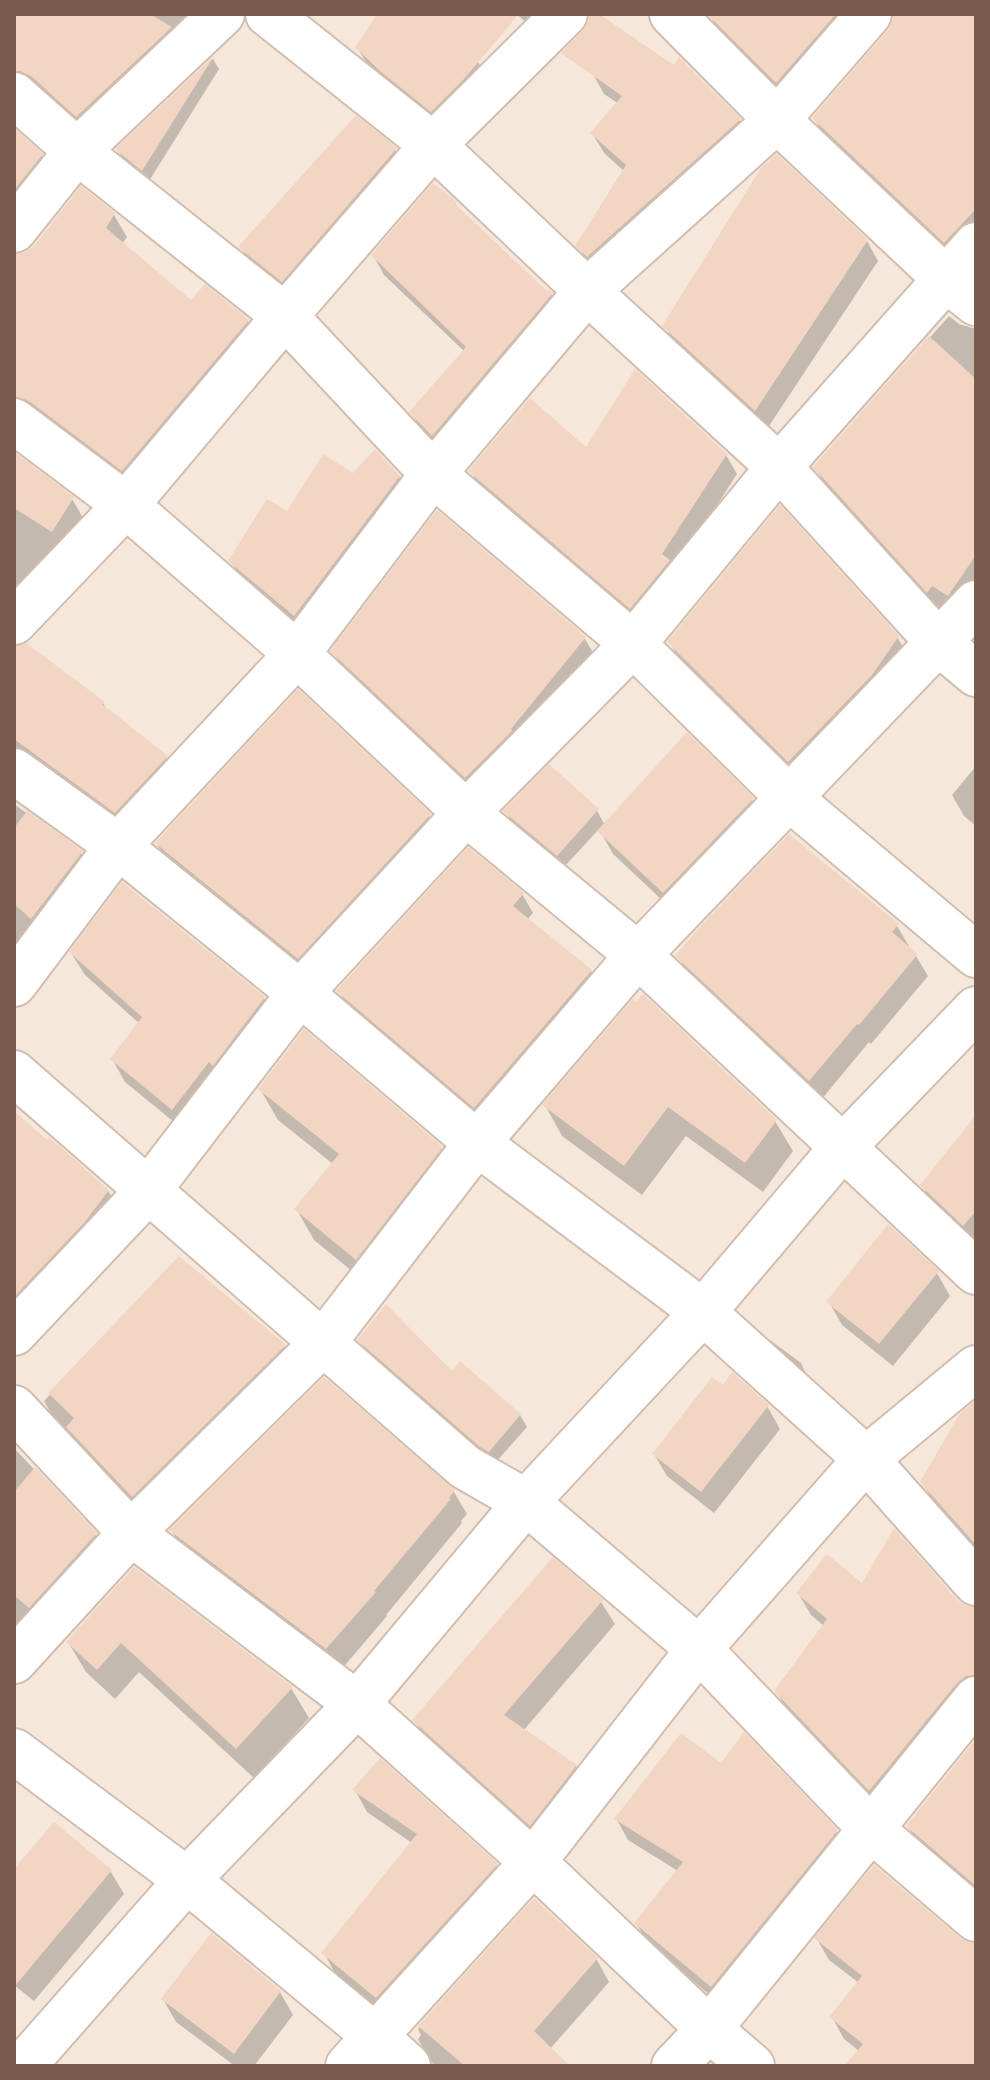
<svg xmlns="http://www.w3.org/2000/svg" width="990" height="2080" viewBox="0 0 990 2080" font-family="Overpass,sans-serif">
	<rect width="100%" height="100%" fill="#fdf6ec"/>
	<rect fill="#f5e8da" x="14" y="14" width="962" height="2052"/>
	<g fill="#0003">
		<path d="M 14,14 L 224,14 L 90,138 L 14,96 Z"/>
		<path d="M 379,14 L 391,14 L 478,62 L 489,82 L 443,130 L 369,67 L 357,47 Z"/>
		<path d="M 516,14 L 548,14 L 535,29 Z"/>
		<path d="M 709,14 L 868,14 L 788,102 L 721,34 Z"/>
		<path d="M 895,14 L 936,14 L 976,47 L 976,244 L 957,262 L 826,139 L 814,118 L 890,31 Z"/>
		<path d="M 213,59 L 219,69 L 149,181 L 124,161 L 118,150 Z"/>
		<path d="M 593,74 L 739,120 L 751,140 L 589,266 L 578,246 L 624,171 L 604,153 L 592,133 L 619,104 L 604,94 Z"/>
		<path d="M 14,131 L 41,155 L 54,177 L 14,227 Z"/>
		<path d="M 395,150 L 409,172 L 296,303 L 254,270 L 241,247 Z"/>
		<path d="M 455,203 L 459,210 L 547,294 L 551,294 L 562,313 L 444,454 L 422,431 L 411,412 L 465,352 L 384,275 L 373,255 Z"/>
		<path d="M 114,215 L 127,237 L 122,244 L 191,302 L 248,321 L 260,343 L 135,492 L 14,422 L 14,256 L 25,255 Z"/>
		<path d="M 867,241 L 878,261 L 767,429 L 676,345 L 665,326 Z"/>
		<path d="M 949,316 L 959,324 L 976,329 L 976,593 L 940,612 L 827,488 L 815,467 Z"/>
		<path d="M 587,450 L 726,455 L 737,474 L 674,571 L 642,627 L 482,491 L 471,471 Z"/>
		<path d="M 14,455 L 72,499 L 85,521 L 14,621 Z"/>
		<path d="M 354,476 L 399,477 L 406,489 L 302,627 L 238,573 L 231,561 L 288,514 Z"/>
		<path d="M 437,513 L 585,639 L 598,661 L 479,799 L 346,674 L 333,651 Z"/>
		<path d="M 897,637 L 908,655 L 800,779 L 680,660 L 669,642 Z"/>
		<path d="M 14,648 L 103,703 L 108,711 L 166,757 L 179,779 L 128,834 L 14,772 Z"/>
		<path d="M 976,766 L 976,826 L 964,816 L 952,795 Z"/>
		<path d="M 752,800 L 765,822 L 677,914 L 613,854 L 599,829 L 565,866 L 512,823 L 506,811 L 597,811 L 605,825 Z"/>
		<path d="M 14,804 L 81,853 L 94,875 L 14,977 Z"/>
		<path d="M 429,816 L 441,836 L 310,978 L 169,864 L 157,844 Z"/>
		<path d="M 522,894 L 533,913 L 527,920 L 591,971 L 601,990 L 486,1125 L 349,1010 L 339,991 Z"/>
		<path d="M 897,926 L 909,946 L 907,948 L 916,956 L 928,976 L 871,1044 L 869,1042 L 821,1100 L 689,976 L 678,956 Z"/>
		<path d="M 71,953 L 264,998 L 277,1021 L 185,1131 L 125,1082 L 112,1059 L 140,1024 L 85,975 Z"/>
		<path d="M 633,1002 L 775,1121 L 793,1151 L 763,1192 L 686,1136 L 642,1195 L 562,1136 L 545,1105 Z"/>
		<path d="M 260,1089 L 441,1148 L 459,1178 L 374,1289 L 314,1240 L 297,1210 L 333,1164 L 278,1120 Z"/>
		<path d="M 14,1113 L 108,1191 L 121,1213 L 14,1332 Z"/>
		<path d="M 976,1139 L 976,1244 L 932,1203 L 922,1185 Z"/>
		<path d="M 179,1258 L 284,1346 L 292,1360 L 141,1510 L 52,1415 L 44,1401 Z"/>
		<path d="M 937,1273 L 950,1296 L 893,1366 L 842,1325 L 829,1302 Z"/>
		<path d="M 360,1340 L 452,1374 L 520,1415 L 527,1427 L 496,1462 L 488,1458 L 366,1352 Z"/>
		<path d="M 770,1340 L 801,1363 L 807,1376 L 773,1345 Z"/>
		<path d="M 324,1380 L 454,1492 L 467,1514 L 461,1521 L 462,1523 L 386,1615 L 387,1616 L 340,1671 L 185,1553 L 172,1531 Z"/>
		<path d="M 767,1406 L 780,1429 L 714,1513 L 667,1476 L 654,1454 Z"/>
		<path d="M 976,1417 L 976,1551 L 935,1504 L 922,1482 Z"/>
		<path d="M 14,1448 L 95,1534 L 108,1557 L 14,1660 Z"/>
		<path d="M 134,1569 L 291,1688 L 309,1718 L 254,1778 L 139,1672 L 115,1699 L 86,1672 L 68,1642 Z"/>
		<path d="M 863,1586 L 957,1602 L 967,1608 L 976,1609 L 976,1700 L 883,1811 L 789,1713 L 776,1691 L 824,1626 L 811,1615 L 798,1593 Z"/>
		<path d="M 601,1602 L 615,1624 L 523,1731 L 576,1766 L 589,1789 L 544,1847 L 428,1743 L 415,1720 Z"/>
		<path d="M 976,1742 L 976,1895 L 921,1848 L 908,1826 Z"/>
		<path d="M 721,1766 L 836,1831 L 848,1852 L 723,2006 L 648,1943 L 636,1923 L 678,1871 L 628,1840 L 617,1820 Z"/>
		<path d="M 355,1790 L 496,1865 L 509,1887 L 390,2018 L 336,1975 L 324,1953 L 412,1843 L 367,1812 Z"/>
		<path d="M 14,1872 L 111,1872 L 124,1894 L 34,2001 L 14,1985 Z"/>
		<path d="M 534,1901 L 597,1960 L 609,1982 L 550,2049 L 567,2066 L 434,2066 L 418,2039 L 421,2035 L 418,2029 Z"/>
		<path d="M 817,1939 L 959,1940 L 976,1945 L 976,2066 L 847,2066 L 859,2051 L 844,2039 L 832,2017 L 859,1983 L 829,1960 Z"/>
		<path d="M 280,1992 L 293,2015 L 254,2066 L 235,2066 L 176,2022 L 163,1999 Z"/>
	</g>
	<g fill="#f3d5c3">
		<path d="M 14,14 L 150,14 L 172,27 L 76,117 L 31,76 L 20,71 L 14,71 Z"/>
		<path d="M 377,14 L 519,14 L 464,79 L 431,112 L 380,71 L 355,47 Z"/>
		<path d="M 589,14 L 599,14 L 674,65 L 679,57 L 741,119 L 587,257 L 575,246 L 626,165 L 590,133 L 622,96 L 561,53 L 583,31 L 589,21 Z"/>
		<path d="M 707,14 L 836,14 L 776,83 Z"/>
		<path d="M 893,14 L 976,14 L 976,209 L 944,243 L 812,118 L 888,30 L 893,20 Z"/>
		<path d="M 214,56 L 142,171 L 115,149 Z"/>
		<path d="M 356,115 L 397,148 L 282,282 L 238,247 Z"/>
		<path d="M 14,128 L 43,154 L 14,190 Z"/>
		<path d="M 777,154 L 868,240 L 755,411 L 662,326 L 761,168 Z"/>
		<path d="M 433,183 L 457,202 L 455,204 L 547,291 L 548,289 L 553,293 L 432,436 L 409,412 L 466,347 L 371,255 Z"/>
		<path d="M 81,186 L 115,213 L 106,228 L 191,300 L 205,284 L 249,320 L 122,471 L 29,401 L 14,396 L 14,254 L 24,253 L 34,246 Z"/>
		<path d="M 929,336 L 976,379 L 976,555 L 948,596 L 932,586 L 927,593 L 813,467 Z"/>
		<path d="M 635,369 L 727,454 L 662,554 L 670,560 L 630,609 L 468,471 L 530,398 L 586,447 Z"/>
		<path d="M 375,449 L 400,476 L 294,616 L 228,561 L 267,499 L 287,511 L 323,454 L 353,473 Z"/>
		<path d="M 14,452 L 74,497 L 52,532 L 14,508 Z"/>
		<path d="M 780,505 L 899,636 L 872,675 L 788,762 L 667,642 Z"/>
		<path d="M 437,510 L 586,637 L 511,729 L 512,731 L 465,778 L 330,651 Z"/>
		<path d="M 26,643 L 105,702 L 102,704 L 168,756 L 115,813 L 14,739 L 14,646 Z"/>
		<path d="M 298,689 L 431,814 L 298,959 L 155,843 Z"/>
		<path d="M 687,732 L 754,798 L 663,893 L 597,831 Z"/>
		<path d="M 549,764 L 599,809 L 557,856 L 503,811 Z"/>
		<path d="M 27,811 L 83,851 L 31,919 L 14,904 L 14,828 Z"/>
		<path d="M 789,834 L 899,924 L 892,932 L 918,954 L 859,1025 L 857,1024 L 809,1081 L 675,956 L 699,928 Z"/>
		<path d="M 468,847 L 524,893 L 513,906 L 592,970 L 474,1108 L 336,991 Z"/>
		<path d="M 122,882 L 265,997 L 213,1066 L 209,1062 L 172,1110 L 110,1059 L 142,1017 L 69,952 Z"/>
		<path d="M 643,994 L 777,1120 L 745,1163 L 668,1107 L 624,1166 L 542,1105 L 633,999 L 636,1002 Z"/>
		<path d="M 304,1029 L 443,1147 L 356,1260 L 294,1209 L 339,1154 L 258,1089 Z"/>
		<path d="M 14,1111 L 47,1140 L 49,1137 L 109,1190 L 84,1223 L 14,1297 Z"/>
		<path d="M 976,1115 L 976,1211 L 963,1226 L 920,1185 Z"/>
		<path d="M 888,1224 L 939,1271 L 879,1344 L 826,1302 Z"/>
		<path d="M 179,1256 L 286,1345 L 132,1497 L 66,1427 L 74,1418 L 48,1393 Z"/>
		<path d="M 386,1304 L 452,1371 L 460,1361 L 521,1414 L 489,1452 L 480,1447 L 357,1340 Z"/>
		<path d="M 732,1372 L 769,1405 L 701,1492 L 652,1454 L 712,1377 L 723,1385 Z"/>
		<path d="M 324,1377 L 455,1490 L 449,1498 L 451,1499 L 374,1591 L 376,1592 L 326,1649 L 169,1530 Z"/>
		<path d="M 976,1400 L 976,1545 L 920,1482 L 959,1415 Z"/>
		<path d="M 35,1467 L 97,1533 L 29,1608 L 14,1595 L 14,1492 Z"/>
		<path d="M 894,1528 L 957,1600 L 967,1606 L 976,1607 L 976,1675 L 966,1676 L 957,1683 L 869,1791 L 774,1691 L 827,1619 L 796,1593 L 827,1554 L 862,1583 Z"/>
		<path d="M 553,1557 L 603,1600 L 504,1715 L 577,1765 L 530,1826 L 412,1720 Z"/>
		<path d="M 134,1567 L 293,1687 L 236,1749 L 121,1643 L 97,1670 L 66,1642 Z"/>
		<path d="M 744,1732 L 838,1830 L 711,1987 L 634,1923 L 683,1862 L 614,1819 L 681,1733 L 721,1763 Z"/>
		<path d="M 976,1739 L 976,1886 L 906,1826 Z"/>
		<path d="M 380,1758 L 498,1864 L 376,1998 L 321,1953 L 417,1834 L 352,1790 Z"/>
		<path d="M 54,1822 L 112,1870 L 14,1987 L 14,1869 Z"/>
		<path d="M 874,1865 L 960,1938 L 971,1943 L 976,1943 L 976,2066 L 844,2066 L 863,2044 L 829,2017 L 862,1976 L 814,1938 Z"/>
		<path d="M 534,1898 L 598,1958 L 534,2031 L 570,2066 L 465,2066 L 418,2026 Z"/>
		<path d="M 211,1933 L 281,1991 L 234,2054 L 161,1999 Z"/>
	</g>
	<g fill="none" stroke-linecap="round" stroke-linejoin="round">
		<g stroke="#d1beb0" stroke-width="48">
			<g id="minor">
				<path d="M 268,14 L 433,145 L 587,291 L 779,467 L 939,643 L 976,674"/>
				<path d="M 672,14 L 777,120 L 947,280 L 976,303"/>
				<path d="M 14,95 L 77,151 L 285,316 L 433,474 L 633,644 L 788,797 L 976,955"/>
				<path d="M 14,230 L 77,151 L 222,14"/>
				<path d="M 14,421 L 126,505 L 297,654 L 466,813 L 638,955 L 976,1272"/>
				<path d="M 14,622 L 126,505 L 285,316 L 433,145 L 565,14"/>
				<path d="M 14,771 L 118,846 L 300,993 L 477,1143 L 703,1312 L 866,1459 L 976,1583"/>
				<path d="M 14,984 L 118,846 L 297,654 L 433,474 L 587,291 L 777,120 L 869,14"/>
				<path d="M 14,1073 L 465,1467 L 526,1502 L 699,1649 L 872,1830 L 976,1919"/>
				<path d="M 14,1333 L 147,1192 L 300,993 L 466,813 L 633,644 L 779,467 L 976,245"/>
				<path d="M 14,1408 L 131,1533 L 357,1704 L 533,1862 L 709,2029 L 752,2066"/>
				<path d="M 14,1661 L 131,1533 L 323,1343 L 477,1143 L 638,955 L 976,603"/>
				<path d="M 14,1751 L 187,1880 L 375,2036 L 408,2066"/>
				<path d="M 23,2066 L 187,1880 L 357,1704 L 526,1502 L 703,1312 L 842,1148 L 976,1009"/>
				<path d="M 348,2066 L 533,1862 L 699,1649 L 866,1459 L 976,1368"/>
				<path d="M 674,2066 L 709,2029 L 976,1699"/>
			</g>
		</g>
		<use href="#minor" stroke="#fff" stroke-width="44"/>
	</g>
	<rect width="990" height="2080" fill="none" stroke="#7a5c4d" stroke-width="32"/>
</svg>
